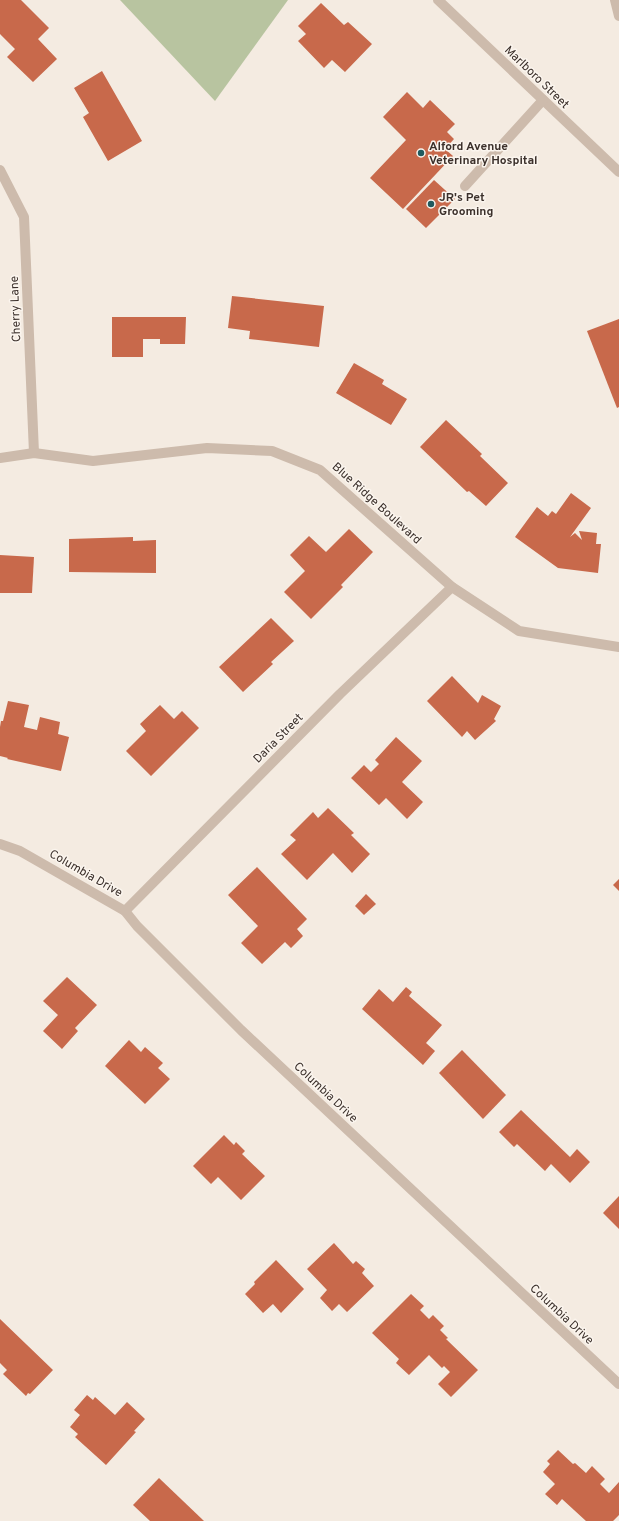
<svg xmlns="http://www.w3.org/2000/svg" width="619" height="1521" viewBox="0 0 619 1521" font-family="Overpass,sans-serif">
	<rect width="100%" height="100%" fill="#f4ebe1"/>
	<path fill="#b8c4a0" d="M 120,0 L 288,0 L 215,101 Z"/>
	<g fill="#c8694b">
		<path d="M 0,0 L 21,0 L 49,28 L 38,39 L 57,59 L 33,82 L 7,57 L 15,49 L 0,34 Z"/>
		<path d="M 321,3 L 344,25 L 348,22 L 372,44 L 345,72 L 332,60 L 324,68 L 298,41 L 306,34 L 298,26 Z"/>
		<path d="M 102,71 L 142,141 L 108,161 L 83,117 L 89,113 L 74,88 Z"/>
		<path d="M 407,92 L 423,108 L 430,100 L 455,124 L 447,132 L 454,139 L 445,149 L 453,156 L 403,209 L 370,178 L 406,140 L 383,117 Z"/>
		<path d="M 434,180 L 455,199 L 426,228 L 406,209 Z"/>
		<path d="M 232,296 L 324,306 L 319,347 L 249,339 L 250,331 L 228,328 Z"/>
		<path d="M 112,317 L 186,317 L 185,344 L 160,344 L 160,339 L 143,339 L 143,357 L 112,357 Z"/>
		<path d="M 619,319 L 619,407 L 617,408 L 587,331 Z"/>
		<path d="M 354,363 L 384,380 L 382,384 L 407,399 L 391,425 L 336,393 Z"/>
		<path d="M 446,420 L 482,454 L 480,456 L 508,483 L 486,506 L 469,491 L 467,492 L 420,447 Z"/>
		<path d="M 571,493 L 591,508 L 570,537 L 575,533 L 582,540 L 579,531 L 597,533 L 596,544 L 601,544 L 598,573 L 558,568 L 515,537 L 537,507 L 548,516 L 552,511 L 556,514 Z"/>
		<path d="M 349,529 L 373,552 L 341,585 L 343,587 L 311,619 L 284,592 L 305,571 L 290,555 L 309,536 L 326,552 Z"/>
		<path d="M 133,537 L 133,541 L 156,540 L 156,573 L 69,572 L 69,539 Z"/>
		<path d="M 0,555 L 34,557 L 32,593 L 0,593 Z"/>
		<path d="M 271,618 L 294,641 L 271,662 L 273,664 L 243,692 L 219,667 Z"/>
		<path d="M 452,676 L 478,703 L 482,695 L 501,706 L 494,719 L 496,721 L 475,740 L 467,731 L 462,737 L 427,701 Z"/>
		<path d="M 8,701 L 29,705 L 24,727 L 37,730 L 40,717 L 60,722 L 58,734 L 69,737 L 61,771 L 7,759 L 8,758 L 0,756 L 0,727 L 1,721 L 3,721 Z"/>
		<path d="M 160,705 L 174,719 L 182,711 L 199,728 L 151,776 L 126,751 L 146,731 L 140,724 Z"/>
		<path d="M 396,737 L 422,761 L 402,782 L 423,802 L 407,819 L 386,798 L 379,805 L 351,778 L 364,765 L 371,772 L 379,764 L 375,760 Z"/>
		<path d="M 328,808 L 354,833 L 351,835 L 370,854 L 352,873 L 333,853 L 307,880 L 281,854 L 296,840 L 290,835 L 313,812 L 318,818 Z"/>
		<path d="M 257,867 L 307,919 L 297,929 L 303,936 L 291,948 L 285,942 L 262,964 L 241,943 L 258,926 L 228,895 Z"/>
		<path d="M 619,879 L 619,891 L 613,885 Z"/>
		<path d="M 366,894 L 376,904 L 364,915 L 355,906 Z"/>
		<path d="M 67,977 L 97,1005 L 75,1028 L 78,1031 L 62,1049 L 43,1031 L 58,1015 L 43,1001 Z"/>
		<path d="M 406,987 L 412,992 L 409,996 L 442,1025 L 426,1043 L 435,1051 L 423,1065 L 362,1009 L 379,989 L 393,1002 Z"/>
		<path d="M 129,1040 L 141,1052 L 145,1047 L 163,1063 L 158,1068 L 170,1079 L 145,1104 L 105,1066 Z"/>
		<path d="M 462,1050 L 506,1095 L 483,1119 L 439,1073 Z"/>
		<path d="M 521,1110 L 570,1157 L 577,1149 L 590,1162 L 570,1183 L 551,1164 L 545,1171 L 517,1144 L 514,1147 L 499,1132 Z"/>
		<path d="M 224,1135 L 234,1145 L 236,1142 L 245,1151 L 242,1154 L 265,1176 L 241,1200 L 218,1177 L 211,1184 L 193,1166 Z"/>
		<path d="M 619,1196 L 619,1229 L 603,1213 Z"/>
		<path d="M 334,1243 L 353,1264 L 356,1261 L 365,1269 L 362,1273 L 374,1286 L 347,1312 L 339,1304 L 332,1311 L 320,1298 L 327,1290 L 307,1269 Z"/>
		<path d="M 276,1260 L 304,1289 L 281,1313 L 273,1304 L 263,1313 L 245,1294 L 255,1284 L 254,1282 Z"/>
		<path d="M 411,1294 L 424,1306 L 420,1310 L 429,1319 L 433,1315 L 444,1326 L 440,1330 L 448,1338 L 446,1339 L 478,1370 L 451,1397 L 438,1384 L 450,1372 L 444,1366 L 442,1368 L 429,1355 L 409,1375 L 396,1363 L 399,1359 L 372,1333 Z"/>
		<path d="M 0,1319 L 53,1370 L 30,1394 L 28,1393 L 26,1396 L 3,1374 L 7,1370 L 0,1363 Z"/>
		<path d="M 87,1395 L 93,1400 L 95,1397 L 115,1415 L 127,1402 L 145,1419 L 134,1431 L 136,1432 L 106,1465 L 75,1437 L 78,1434 L 70,1427 L 80,1415 L 74,1410 Z"/>
		<path d="M 558,1450 L 573,1464 L 575,1463 L 586,1473 L 592,1466 L 605,1479 L 600,1484 L 609,1493 L 619,1482 L 619,1515 L 613,1521 L 586,1521 L 562,1499 L 557,1505 L 545,1494 L 555,1484 L 543,1472 L 550,1464 L 547,1461 Z"/>
		<path d="M 159,1478 L 204,1521 L 150,1521 L 133,1505 Z"/>
	</g>
	<g fill="none" stroke-linecap="round" stroke-linejoin="round">
		<g stroke="#cdbbac" stroke-width="10">
			<path d="M 438,0 L 619,172"/>
			<path d="M 615,0 L 619,16"/>
			<path d="M 0,170 L 24,217 L 34,453"/>
			<path d="M 465,186 L 543,100"/>
			<path d="M 0,458 L 34,453 L 93,461 L 207,448 L 272,451 L 320,470 L 452,587 L 519,631 L 619,647"/>
			<path d="M 0,844 L 20,851 L 125,911 L 137,926 L 241,1030 L 619,1384"/>
			<path d="M 125,911 L 340,694 L 452,587"/>
		</g>
	</g>
	<g fill="#1f5a5e" stroke="#fbf5ee" stroke-width="1.5">
		<circle cx="421" cy="153" r="4"/>
		<circle cx="431" cy="204" r="4"/>
	</g>
	<g text-anchor="middle" stroke-width="3" stroke-linejoin="round" paint-order="stroke">
		<g font-size="12" fill="#3b302b" stroke="#fbf5ee">
			<text transform="translate(537 77) rotate(44)" y="4">Marlboro Street</text>
			<text transform="translate(15 309) rotate(-92)" y="4">Cherry Lane</text>
			<text transform="translate(377 503) rotate(42)" y="4">Blue Ridge Boulevard</text>
			<text transform="translate(278 738) rotate(-45)" y="4">Daria Street</text>
			<text transform="translate(86 873) rotate(30)" y="4">Columbia Drive</text>
			<text transform="translate(326 1092) rotate(43)" y="4">Columbia Drive</text>
			<text transform="translate(562 1314) rotate(43)" y="4">Columbia Drive</text>
		</g>
		<g font-size="12" font-weight="bold" fill="#3b302b" stroke="#fbf5ee" text-anchor="start">
			<text x="429" y="150">Alford Avenue<tspan x="429" dy="14">Veterinary Hospital</tspan></text>
			<text x="439" y="201">JR's Pet<tspan x="439" dy="14">Grooming</tspan></text>
		</g>
	</g>
</svg>
